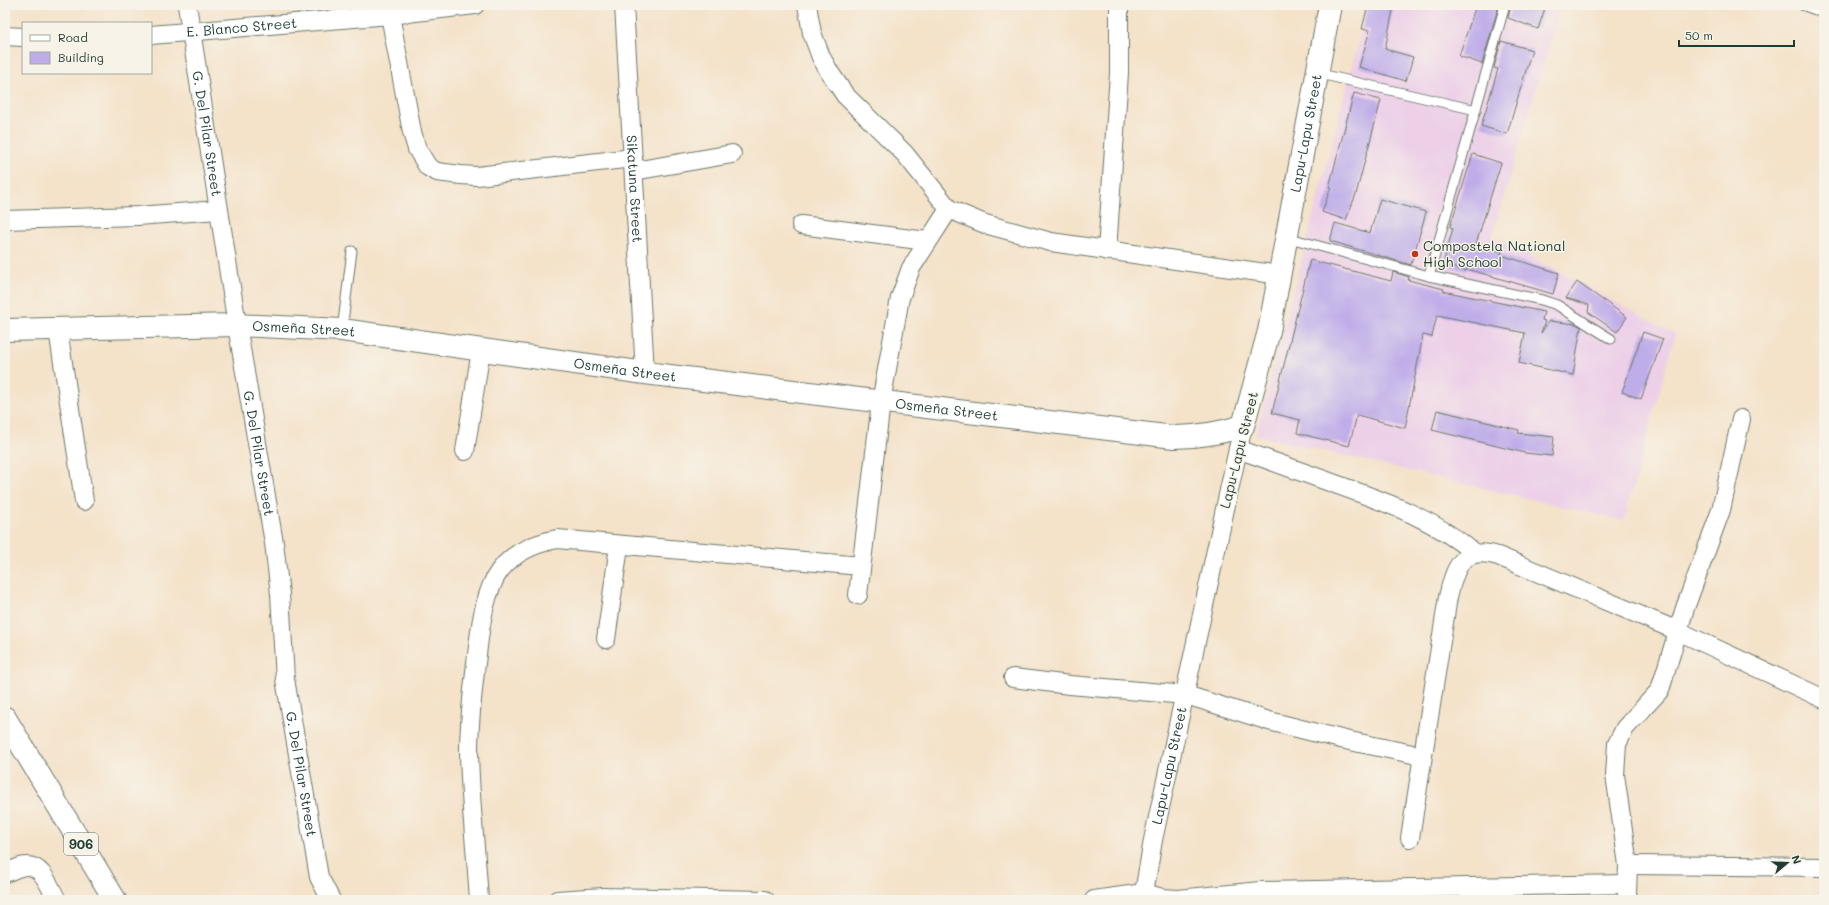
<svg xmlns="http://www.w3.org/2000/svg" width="1829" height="905" viewBox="0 0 1829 905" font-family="Mali,sans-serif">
	<rect width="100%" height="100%" fill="#f7f3e8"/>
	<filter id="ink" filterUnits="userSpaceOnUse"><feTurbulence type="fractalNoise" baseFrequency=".025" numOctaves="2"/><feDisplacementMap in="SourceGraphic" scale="8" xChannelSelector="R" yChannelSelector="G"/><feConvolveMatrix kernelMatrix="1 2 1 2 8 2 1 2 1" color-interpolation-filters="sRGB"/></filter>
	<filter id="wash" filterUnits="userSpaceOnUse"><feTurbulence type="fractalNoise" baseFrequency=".012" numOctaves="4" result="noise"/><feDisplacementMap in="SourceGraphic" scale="16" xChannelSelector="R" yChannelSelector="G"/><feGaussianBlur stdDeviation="0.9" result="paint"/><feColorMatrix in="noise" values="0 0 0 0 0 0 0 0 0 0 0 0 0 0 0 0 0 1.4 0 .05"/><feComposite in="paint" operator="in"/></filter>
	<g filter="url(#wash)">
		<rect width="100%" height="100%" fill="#f4e2c9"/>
		<path fill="#edd0e8" d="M 1368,5 L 1561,5 L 1492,236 L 1675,334 L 1624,521 L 1256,435 Z"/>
		<g id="blocks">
			<g fill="#bfade9">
				<path d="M 1368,5 L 1394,5 L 1385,49 L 1413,57 L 1406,81 L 1359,67 L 1370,30 L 1362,29 Z"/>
				<path d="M 1476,5 L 1499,5 L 1482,64 L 1459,56 Z"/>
				<path d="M 1511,5 L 1546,5 L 1538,29 L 1508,18 Z"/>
				<path d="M 1501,41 L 1532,50 L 1507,134 L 1481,126 L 1498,69 L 1494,68 Z"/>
				<path d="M 1354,93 L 1381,100 L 1356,194 L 1346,220 L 1322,212 L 1331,187 L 1329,187 Z"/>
				<path d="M 1473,154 L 1501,163 L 1476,244 L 1502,252 L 1501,255 L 1559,273 L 1553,294 L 1467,269 L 1466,271 L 1443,265 L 1453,228 L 1450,227 Z"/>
				<path d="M 1380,199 L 1426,212 L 1411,265 L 1330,241 L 1335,223 L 1370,233 Z"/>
				<path d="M 1310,260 L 1391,281 L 1393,272 L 1409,277 L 1408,280 L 1444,289 L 1443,291 L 1544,312 L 1542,320 L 1545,321 L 1541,333 L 1549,321 L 1576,324 L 1581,327 L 1573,375 L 1519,363 L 1525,333 L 1437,315 L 1432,337 L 1423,335 L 1405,428 L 1357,415 L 1349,446 L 1297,433 L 1300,420 L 1272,413 Z"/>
				<path d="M 1577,282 L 1627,317 L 1617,332 L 1588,312 L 1589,305 L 1566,298 Z"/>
				<path d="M 1643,332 L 1663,339 L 1641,399 L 1622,392 Z"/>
				<path d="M 1437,410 L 1519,430 L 1518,433 L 1554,437 L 1552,456 L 1525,453 L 1432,430 Z"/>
			</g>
		</g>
	</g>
	<g filter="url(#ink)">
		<use href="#blocks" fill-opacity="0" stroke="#6a7768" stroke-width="1"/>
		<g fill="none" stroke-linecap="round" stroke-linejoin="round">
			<g stroke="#6a7768" stroke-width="11">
				<g id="service">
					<path d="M 1802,5 L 1824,13"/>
					<path d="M 1316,73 L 1476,110"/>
					<path d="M 1286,237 L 1429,276 L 1505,5"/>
					<path d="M 1429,276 L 1542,300 L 1557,305 L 1611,339"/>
					<path d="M 342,330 L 352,251"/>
				</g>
			</g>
			<g stroke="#6a7768" stroke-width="20">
				<g id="minor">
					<path id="s1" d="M 187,5 L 237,325 L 274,543 L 280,594 L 285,679 L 319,877 L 331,900"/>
					<path id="s2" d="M 624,5 L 645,373"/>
					<path d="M 807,5 L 812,33 L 821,57 L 830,73 L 845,95 L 905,154 L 949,209 L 985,224 L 1051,242 L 1279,275"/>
					<path d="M 390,15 L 412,132 L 417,149 L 428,167 L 437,172 L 461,175 L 477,176 L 633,158"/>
					<path id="s3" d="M 151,35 L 390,15 L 475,5"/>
					<path d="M 5,36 L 23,37"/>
					<path d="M 634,171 L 732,154"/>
					<path d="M 5,220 L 137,216 L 218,210"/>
					<path d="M 801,225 L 927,241"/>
					<path d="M 1107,251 L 1119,73 L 1119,5"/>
					<path d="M 58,330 L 84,501"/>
					<path d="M 1238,449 C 1271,461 1305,473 1338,485 C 1385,502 1435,519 1474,553"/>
					<path d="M 465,451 L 481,350"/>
					<path d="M 858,595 L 881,402 L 900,298 L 911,268 L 949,209"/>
					<path d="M 606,639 L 619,546"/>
					<path d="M 1013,678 L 1070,685 L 1186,695 L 1269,721 L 1345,740 L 1422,756"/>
					<path d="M 1410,838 L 1448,597 C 1455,567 1462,545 1498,556 L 1678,631 L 1824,699"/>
					<path d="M 1628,865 L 1824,867"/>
					<path d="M 5,873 C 11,871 20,866 26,866 C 43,865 50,888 57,900"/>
					<path id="s4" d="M 1144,893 L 1153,840 L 1243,426"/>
					<path d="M 479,900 C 476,851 470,801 469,752 C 469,719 473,687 477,655 C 480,629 483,602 495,578 C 508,554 532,544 557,539 L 861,566"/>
					<path d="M 557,900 L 603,897 L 765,900"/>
					<path d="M 1094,900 L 1144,893 L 1162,898 L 1178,899 L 1261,891 L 1627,884"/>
					<path d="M 1629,900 L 1627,894 L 1628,865 L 1615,775 L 1617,744 L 1625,728 L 1660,690 L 1685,608 L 1721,510 L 1741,419"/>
				</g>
			</g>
			<g stroke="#6a7768" stroke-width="24">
				<g id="tertiary">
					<path id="s5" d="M 5,330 L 237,325 L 342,330 L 645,373 L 1174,437 C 1198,437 1220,433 1243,426 L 1269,331 L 1330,5"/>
				</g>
			</g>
			<g stroke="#6a7768" stroke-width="24">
				<path id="primary" d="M 5,718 L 115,900"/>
			</g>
			<use href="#service" stroke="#fff" stroke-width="9"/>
			<use href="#minor" stroke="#fff" stroke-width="18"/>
			<use href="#tertiary" stroke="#fff" stroke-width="22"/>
			<use href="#primary" stroke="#fff" stroke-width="22"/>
		</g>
	</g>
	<circle fill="#c8321e" stroke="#f7f3e8" stroke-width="1.5" cx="1415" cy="254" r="4"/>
	<g text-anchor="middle" stroke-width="3" stroke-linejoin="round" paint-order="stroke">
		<rect fill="#f7f3e8" stroke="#60746a" stroke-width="1" x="64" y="833" width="34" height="22" rx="3"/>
		<g font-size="13" font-weight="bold" fill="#1f3d34">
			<text x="81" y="849">906</text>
		</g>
		<g font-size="14" fill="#1f3d34" stroke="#f7f3e8">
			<text dy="5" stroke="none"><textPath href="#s3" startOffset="91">E. Blanco Street</textPath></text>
			<text dy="5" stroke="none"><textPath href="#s5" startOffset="1546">Lapu-Lapu Street</textPath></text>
			<text dy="5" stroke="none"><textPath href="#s1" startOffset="130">G. Del Pilar Street</textPath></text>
			<text dy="5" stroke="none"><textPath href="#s2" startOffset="184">Sikatuna Street</textPath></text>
			<text dy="5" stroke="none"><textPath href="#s5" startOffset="299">Osmeña Street</textPath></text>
			<text dy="5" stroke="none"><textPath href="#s5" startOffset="623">Osmeña Street</textPath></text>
			<text dy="5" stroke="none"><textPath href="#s5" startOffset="947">Osmeña Street</textPath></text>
			<text transform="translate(1239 450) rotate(-76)" y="5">Lapu-Lapu Street</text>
			<text dy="5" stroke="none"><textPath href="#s1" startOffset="454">G. Del Pilar Street</textPath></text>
			<text dy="5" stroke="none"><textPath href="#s4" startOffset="130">Lapu-Lapu Street</textPath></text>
			<text dy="5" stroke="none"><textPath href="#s1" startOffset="778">G. Del Pilar Street</textPath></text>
		</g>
		<g font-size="14" fill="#1f3d34" stroke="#f7f3e8" text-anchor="start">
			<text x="1423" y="251">Compostela National<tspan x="1423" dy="16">High School</tspan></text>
		</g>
	</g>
	<rect width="1829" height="905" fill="none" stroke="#f7f3e8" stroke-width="20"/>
	<rect x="22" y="22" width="130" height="52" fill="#f7f3e8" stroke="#a1aaa0"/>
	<rect x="30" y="35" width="20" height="6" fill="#ffffff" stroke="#a1aaa0"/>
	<text x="58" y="42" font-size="12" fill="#1f3d34">Road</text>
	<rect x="30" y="52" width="20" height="12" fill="#bfade9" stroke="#a1aaa0"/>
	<text x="58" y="62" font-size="12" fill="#1f3d34">Building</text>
	<g transform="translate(1787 863) rotate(71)" stroke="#f7f3e8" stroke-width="3" paint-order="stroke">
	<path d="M0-3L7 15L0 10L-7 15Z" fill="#1f3d34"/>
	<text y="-6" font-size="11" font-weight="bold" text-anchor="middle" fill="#1f3d34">N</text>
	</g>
	<path d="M1679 40v6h115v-6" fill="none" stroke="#1f3d34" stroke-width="2"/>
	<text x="1685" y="40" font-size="12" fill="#1f3d34" stroke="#f7f3e8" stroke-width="3" paint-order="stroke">50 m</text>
</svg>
